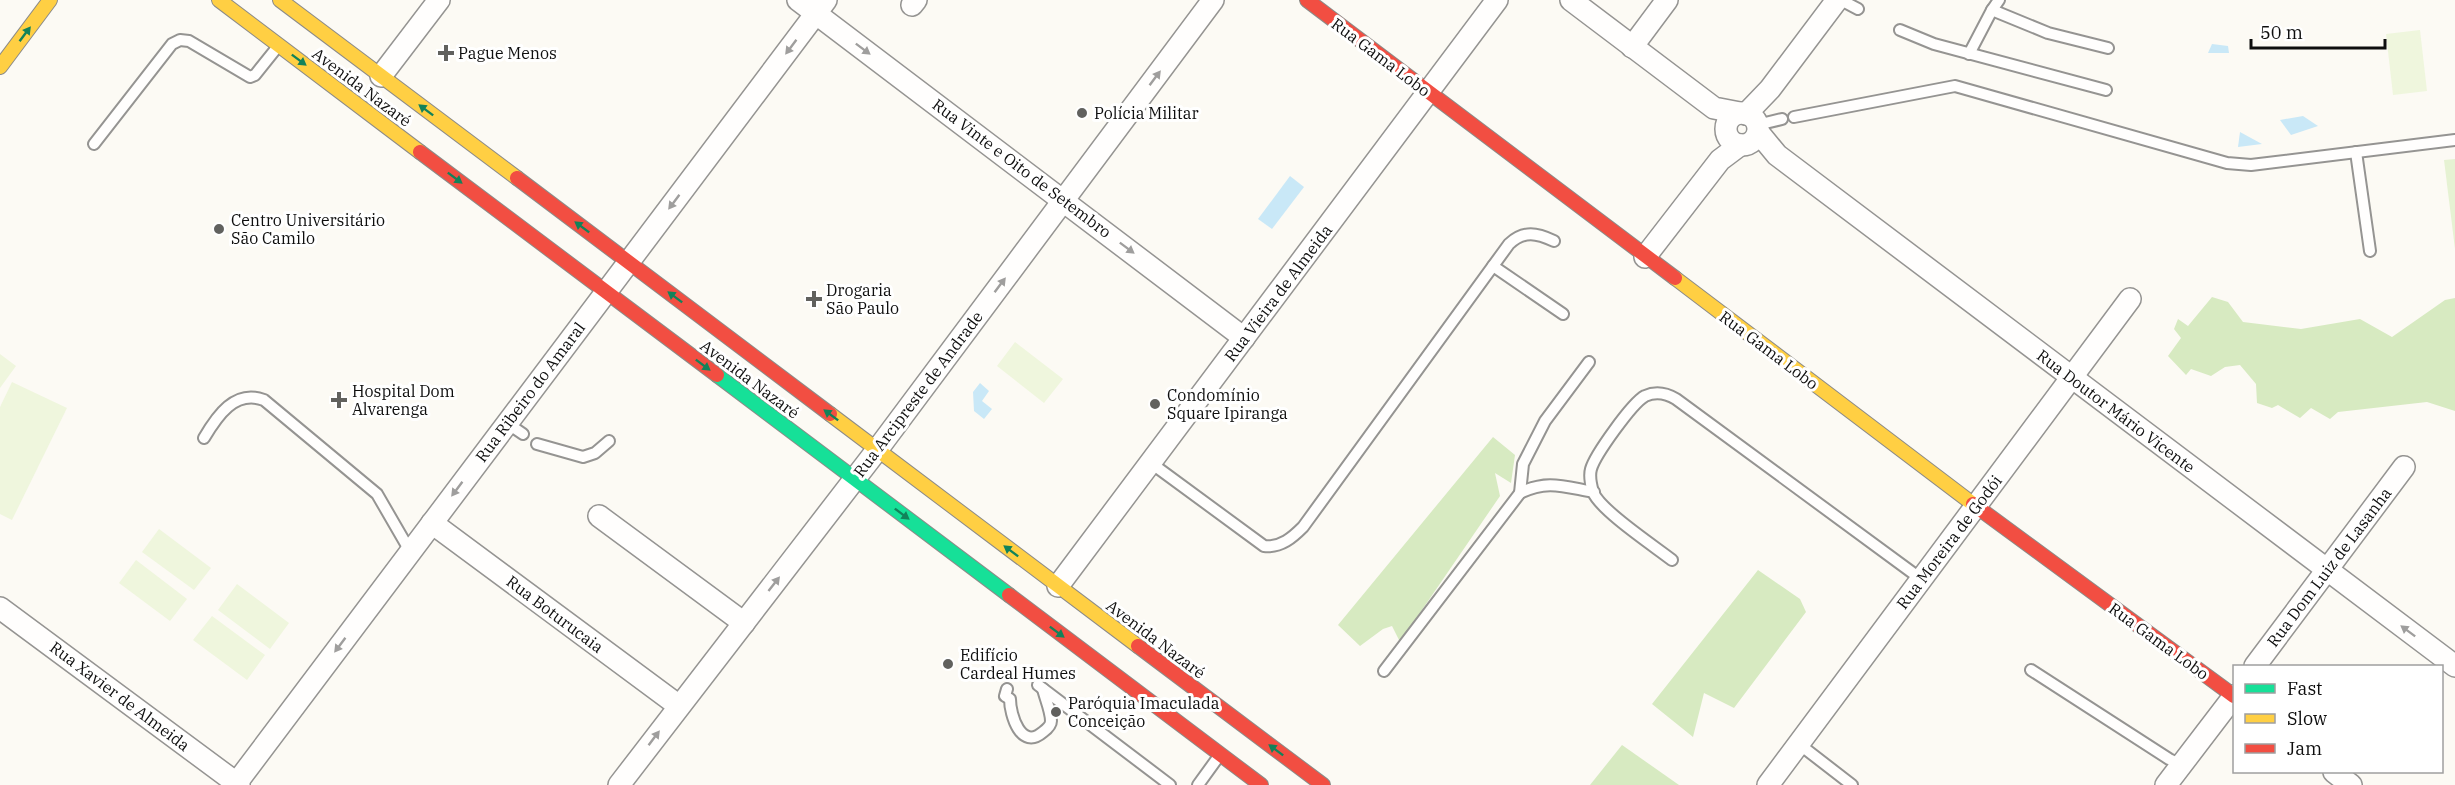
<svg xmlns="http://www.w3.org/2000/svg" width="2455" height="785" viewBox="0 0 2455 785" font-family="'IBM Plex Serif',serif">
	<rect width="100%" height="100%" fill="#fcfaf4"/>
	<path fill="#e6f2d3" d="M 2455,159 L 2455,249 L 2444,160 Z"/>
	<g fill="#d7eac1">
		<path d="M 2212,297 L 2228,302 L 2243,322 L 2301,329 L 2360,319 L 2392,337 L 2445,300 L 2455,298 L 2455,411 L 2427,402 L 2338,412 L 2330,419 L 2311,408 L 2300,418 L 2278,405 L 2272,408 L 2257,403 L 2256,384 L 2240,365 L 2225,367 L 2211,376 L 2191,369 L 2186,375 L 2168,356 L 2181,338 L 2174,329 L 2178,319 L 2188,326 Z"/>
		<path d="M 1493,437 L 1515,455 L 1511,483 L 1495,473 L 1500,496 L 1400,642 L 1392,626 L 1383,629 L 1360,646 L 1338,625 Z"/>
		<path d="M 1758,570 L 1800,599 L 1806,612 L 1734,708 L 1704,693 L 1693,737 L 1652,704 Z"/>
		<path d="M 1622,745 L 1679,785 L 1590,785 Z"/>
	</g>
	<g fill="#eff6dd">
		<path d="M 2420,30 L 2427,91 L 2393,95 L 2386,34 Z"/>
		<path d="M 1015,342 L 1063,379 L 1044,403 L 997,366 Z"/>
		<path d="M 0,354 L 16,366 L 0,388 Z"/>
		<path d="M 12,382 L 67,408 L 12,520 L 0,514 L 0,407 Z"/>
		<path d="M 159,529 L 211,568 L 194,590 L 142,552 Z"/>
		<path d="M 136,560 L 187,599 L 170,621 L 119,583 Z"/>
		<path d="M 237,584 L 289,623 L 270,649 L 218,610 Z"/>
		<path d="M 212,616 L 265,655 L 247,680 L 193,640 Z"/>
	</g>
	<g fill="#c9e8f7">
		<path d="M 2212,44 L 2228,46 L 2229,53 L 2208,53 Z"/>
		<path d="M 2303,116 L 2318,126 L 2291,135 L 2280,120 Z"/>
		<path d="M 2240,132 L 2262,144 L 2238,147 Z"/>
		<path d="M 1290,176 L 1304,187 L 1272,229 L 1258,219 Z"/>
		<path d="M 980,383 L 989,391 L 982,401 L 992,409 L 984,419 L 974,411 L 973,392 Z"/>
	</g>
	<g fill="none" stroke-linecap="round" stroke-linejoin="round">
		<g stroke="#959492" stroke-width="14">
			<g id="lane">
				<path d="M 1841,0 L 1858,9"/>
				<path d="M 1999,0 L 1992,10 L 2048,33 L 2108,48"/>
				<path d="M 1900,30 L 1934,44 L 2106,90"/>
				<path d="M 1969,54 L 1992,10"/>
				<path d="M 1794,117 L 1955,86 L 2227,163 L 2251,165 L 2455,140"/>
				<path d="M 1757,125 L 1782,119"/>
				<path d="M 94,144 L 172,44 L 180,40 L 189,41 L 250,77 L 255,75 L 279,45"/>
				<path d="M 2356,152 L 2370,251"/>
				<path d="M 1493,266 L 1563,314"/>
				<path d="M 507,423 L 523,434"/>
				<path d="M 204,438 C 217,416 235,389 264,400 L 377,494 L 410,551"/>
				<path d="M 537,444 L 583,457 L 595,453 L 609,441"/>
				<path d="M 1151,463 L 1264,546 C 1281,548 1293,537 1303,527 L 1509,244 C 1524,230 1537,233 1554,241"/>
				<path d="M 1520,493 L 1523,464 L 1545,421 L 1589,362"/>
				<path d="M 1672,560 C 1654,546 1600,510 1593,492 C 1591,485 1589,476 1591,469 C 1595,455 1632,403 1645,396 C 1656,391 1666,393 1676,399 L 1921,579"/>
				<path d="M 2031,670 L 2169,759 L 2182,765"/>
				<path d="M 1384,671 L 1520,493 C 1547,479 1565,487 1594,492"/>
				<path d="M 1038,685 L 1170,785"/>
				<path d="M 1007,689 L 1005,696 L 1010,699 C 1010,715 1021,751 1043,732 C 1047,729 1051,725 1051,721 C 1051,711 1045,698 1043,689"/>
				<path d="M 1799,744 L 1852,785"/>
				<path d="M 1198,785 L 1219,756"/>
			</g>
		</g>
		<g stroke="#959492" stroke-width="24">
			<g id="street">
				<path d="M 798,0 L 1244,338"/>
				<path d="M 1571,0 L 1714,108 L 1740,113"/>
				<path d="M 912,5 L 916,0"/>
				<path d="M 1632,47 L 1667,0"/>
				<path d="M 381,76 L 439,0"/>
				<circle cx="1742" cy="129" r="16"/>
				<path d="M 1746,114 L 1770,89 L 1837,0"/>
				<path d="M 1758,132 L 1777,155 L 2455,666"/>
				<path d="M 1645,257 L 1720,160 L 1740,145"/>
				<path d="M 599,516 L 744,623"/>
				<path d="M 432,523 L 679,706"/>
				<path d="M 1058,586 L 1497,0"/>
				<path d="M 0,608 L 239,785"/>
				<path d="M 2255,666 L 2404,467"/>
				<path d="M 2334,772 L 2351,785"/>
				<path d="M 235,785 L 826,0"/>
				<path d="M 619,785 L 877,450 L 1213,0"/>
				<path d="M 1768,785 L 2130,299"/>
				<path d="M 2166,785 L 2234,696"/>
			</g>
		</g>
		<g stroke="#8c8b88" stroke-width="16">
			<path id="fast" d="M 717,375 L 1009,595"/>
		</g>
		<g stroke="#8c8b88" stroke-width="16">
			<g id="slow">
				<path d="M 219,0 L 420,152"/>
				<path d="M 280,0 L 517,178"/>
				<path d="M 0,67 L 50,0"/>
				<path d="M 1675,278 L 1973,504"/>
				<path d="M 830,414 L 1138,646"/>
			</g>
		</g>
		<g stroke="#8c8b88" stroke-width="16">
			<g id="jam">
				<path d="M 1307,0 L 1675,278"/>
				<path d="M 420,152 L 717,375"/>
				<path d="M 517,178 L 830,414"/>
				<path d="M 1973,504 L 2234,696"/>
				<path d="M 1009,595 L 1261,785"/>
				<path d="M 1138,646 L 1323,785"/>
			</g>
		</g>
		<use href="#lane" stroke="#fffefd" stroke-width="10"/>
		<use href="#street" stroke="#fffefd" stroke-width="21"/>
		<use href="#fast" stroke="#16e098" stroke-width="14"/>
		<use href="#slow" stroke="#ffcf43" stroke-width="14"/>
		<use href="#jam" stroke="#f24e42" stroke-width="14"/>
	</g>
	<defs><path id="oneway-solid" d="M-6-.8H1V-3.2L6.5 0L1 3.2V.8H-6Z" transform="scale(1.5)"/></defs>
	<g fill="#12825a">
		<use href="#oneway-solid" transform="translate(25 34) rotate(-53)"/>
		<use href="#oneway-solid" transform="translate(299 60) rotate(37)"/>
		<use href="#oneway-solid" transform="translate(426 110) rotate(-143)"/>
		<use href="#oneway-solid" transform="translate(455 178) rotate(37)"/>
		<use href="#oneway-solid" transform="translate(582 227) rotate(-143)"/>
		<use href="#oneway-solid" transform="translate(675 297) rotate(-143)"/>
		<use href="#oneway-solid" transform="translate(703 365) rotate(37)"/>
		<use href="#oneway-solid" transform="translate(831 415) rotate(-143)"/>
		<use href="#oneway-solid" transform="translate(902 514) rotate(37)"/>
		<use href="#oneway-solid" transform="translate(1011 551) rotate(-143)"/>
		<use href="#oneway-solid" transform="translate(1057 632) rotate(37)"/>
		<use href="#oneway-solid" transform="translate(1276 750) rotate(-143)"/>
	</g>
	<g fill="#9f9e9d">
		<use href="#oneway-solid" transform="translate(791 47) rotate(127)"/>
		<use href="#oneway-solid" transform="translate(863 49) rotate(37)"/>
		<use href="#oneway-solid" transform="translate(1155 78) rotate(-53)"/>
		<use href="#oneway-solid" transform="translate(674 202) rotate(127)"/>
		<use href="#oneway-solid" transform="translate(1127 248) rotate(37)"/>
		<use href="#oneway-solid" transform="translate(1000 285) rotate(-53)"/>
		<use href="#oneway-solid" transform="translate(457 489) rotate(127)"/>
		<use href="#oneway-solid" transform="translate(774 584) rotate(-52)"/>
		<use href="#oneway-solid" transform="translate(2408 631) rotate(-143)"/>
		<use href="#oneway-solid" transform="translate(340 645) rotate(127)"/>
		<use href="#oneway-solid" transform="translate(654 738) rotate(-53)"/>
	</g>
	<g fill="#61615e" stroke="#fff" stroke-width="2">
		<path d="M443 44h6v6h6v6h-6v6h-6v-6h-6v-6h6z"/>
		<circle cx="1082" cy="113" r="6"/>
		<circle cx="219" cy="229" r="6"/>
		<path d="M811 290h6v6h6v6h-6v6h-6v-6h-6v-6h6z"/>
		<path d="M336 391h6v6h6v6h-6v6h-6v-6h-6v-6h6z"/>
		<circle cx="1155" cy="404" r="6"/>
		<circle cx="948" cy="664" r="6"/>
		<circle cx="1056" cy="712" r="6"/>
	</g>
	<g text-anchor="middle" stroke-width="6" stroke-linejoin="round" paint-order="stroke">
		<g font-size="16" fill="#0e0e0e" stroke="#fff" text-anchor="start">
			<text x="458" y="59">Pague Menos</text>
			<text x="1094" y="119">Polícia Militar</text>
			<text x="231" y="226">Centro Universitário<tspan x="231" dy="18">São Camilo</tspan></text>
			<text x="826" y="296">Drogaria<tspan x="826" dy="18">São Paulo</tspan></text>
			<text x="352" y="397">Hospital Dom<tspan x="352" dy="18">Alvarenga</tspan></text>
			<text x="1167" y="401">Condomínio<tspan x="1167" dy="18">Square Ipiranga</tspan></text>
			<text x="960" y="661">Edifício<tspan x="960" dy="18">Cardeal Humes</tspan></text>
			<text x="1068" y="709">Paróquia Imaculada<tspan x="1068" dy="18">Conceição</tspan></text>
		</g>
		<g font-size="16" fill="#0e0e0e" stroke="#fff">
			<text transform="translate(1381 57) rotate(37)" y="6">Rua Gama Lobo</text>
			<text transform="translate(362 87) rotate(37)" y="6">Avenida Nazaré</text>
			<text transform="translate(1022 168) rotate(37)" y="6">Rua Vinte e Oito de Setembro</text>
			<text transform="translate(1278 293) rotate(-53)" y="6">Rua Vieira de Almeida</text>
			<text transform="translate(1769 350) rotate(37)" y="6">Rua Gama Lobo</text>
			<text transform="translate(750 379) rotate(37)" y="6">Avenida Nazaré</text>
			<text transform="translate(530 392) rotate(-53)" y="6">Rua Ribeiro do Amaral</text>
			<text transform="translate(918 394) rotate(-53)" y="6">Rua Arcipreste de Andrade</text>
			<text transform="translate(2116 411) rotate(37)" y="6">Rua Doutor Mário Vicente</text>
			<text transform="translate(1949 542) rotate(-53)" y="6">Rua Moreira de Godói</text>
			<text transform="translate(2329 567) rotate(-53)" y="6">Rua Dom Luiz de Lasanha</text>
			<text transform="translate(555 614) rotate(37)" y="6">Rua Boturucaia</text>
			<text transform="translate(1156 639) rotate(37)" y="6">Avenida Nazaré</text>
			<text transform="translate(2159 641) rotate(36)" y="6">Rua Gama Lobo</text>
			<text transform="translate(120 696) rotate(37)" y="6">Rua Xavier de Almeida</text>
		</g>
	</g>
	<rect x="2233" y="665" width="210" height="108" fill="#ffffff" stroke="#9f9f9f" stroke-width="1.5"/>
	<rect x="2245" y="684" width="30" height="9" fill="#16e098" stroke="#9f9f9f" stroke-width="1.5"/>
	<text x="2287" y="695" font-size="18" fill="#0e0e0e">Fast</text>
	<rect x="2245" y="714" width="30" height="9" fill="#ffcf43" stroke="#9f9f9f" stroke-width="1.5"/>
	<text x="2287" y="725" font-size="18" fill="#0e0e0e">Slow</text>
	<rect x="2245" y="744" width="30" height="9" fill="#f24e42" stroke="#9f9f9f" stroke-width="1.5"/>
	<text x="2287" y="755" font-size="18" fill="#0e0e0e">Jam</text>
	<path d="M2251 39v9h134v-9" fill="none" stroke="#0e0e0e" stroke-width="3"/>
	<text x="2260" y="39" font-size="18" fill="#0e0e0e" stroke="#ffffff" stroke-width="4.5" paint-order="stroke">50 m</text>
</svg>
